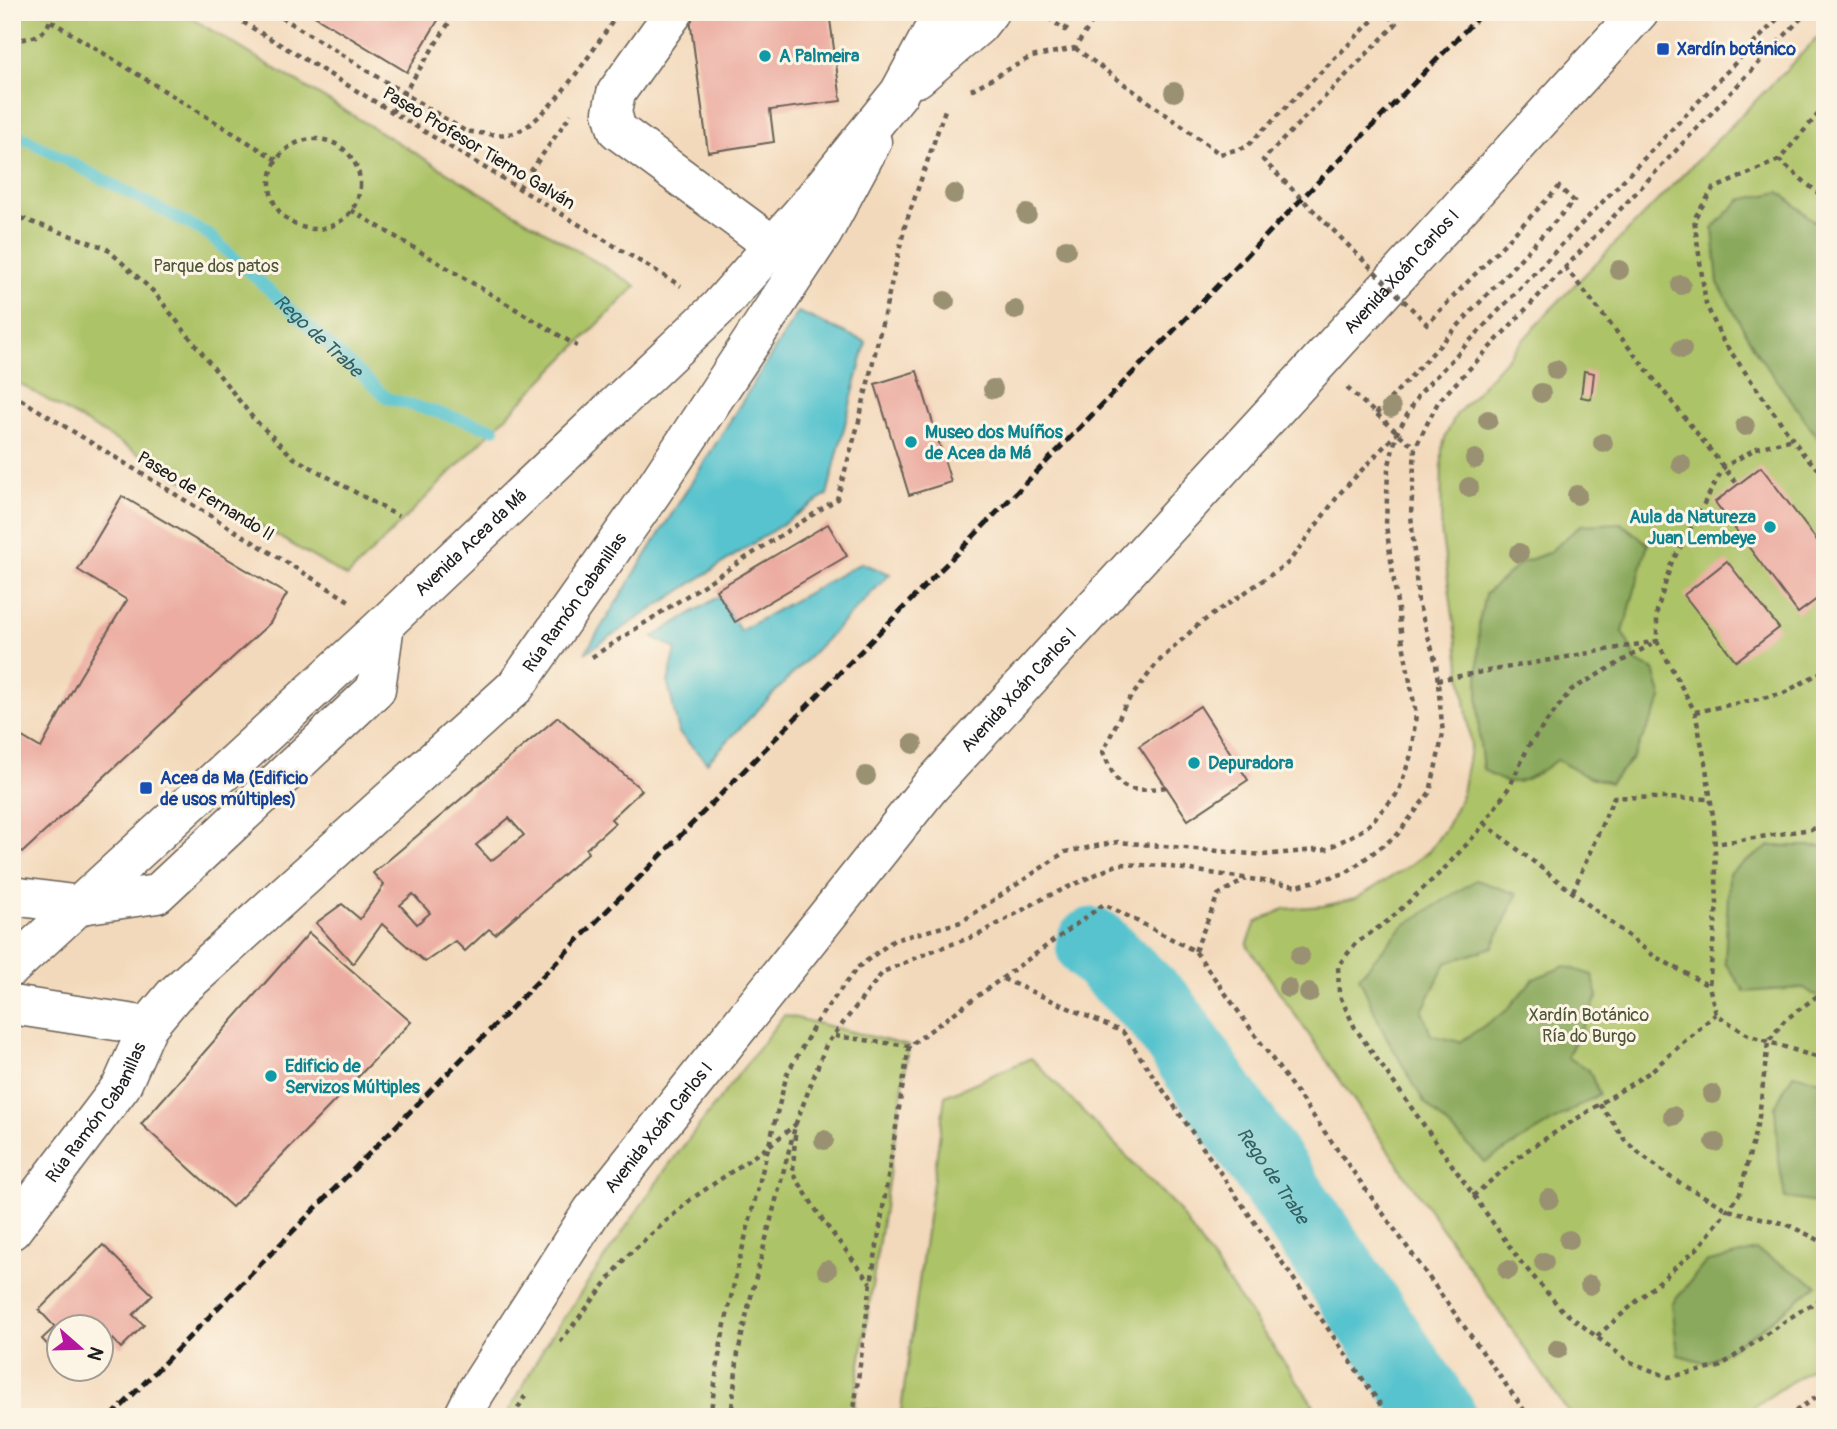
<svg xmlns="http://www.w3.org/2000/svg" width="1837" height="1429" viewBox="0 0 1837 1429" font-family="Pangolin,sans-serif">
	<rect width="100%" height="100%" fill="#fcf5e5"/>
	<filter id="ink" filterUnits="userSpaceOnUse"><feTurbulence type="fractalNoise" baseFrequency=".0143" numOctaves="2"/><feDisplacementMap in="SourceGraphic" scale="14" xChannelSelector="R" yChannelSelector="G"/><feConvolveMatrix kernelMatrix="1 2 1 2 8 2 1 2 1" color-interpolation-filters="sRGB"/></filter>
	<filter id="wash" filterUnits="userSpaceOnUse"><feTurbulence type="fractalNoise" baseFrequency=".00686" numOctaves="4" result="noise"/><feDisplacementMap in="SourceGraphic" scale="28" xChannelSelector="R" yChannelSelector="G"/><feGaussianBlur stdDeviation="1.57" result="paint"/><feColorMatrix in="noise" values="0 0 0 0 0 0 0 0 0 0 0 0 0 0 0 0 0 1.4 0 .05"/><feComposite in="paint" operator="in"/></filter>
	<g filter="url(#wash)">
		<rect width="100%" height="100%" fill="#f3d9bb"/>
		<g fill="#adc368" stroke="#647042" stroke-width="2">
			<path d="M 12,12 L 181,12 L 636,286 L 347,577 L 12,379 Z"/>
			<path d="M 1825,30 L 1825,1359 L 1739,1417 L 1572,1417 L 1247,945 L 1256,922 L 1284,909 L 1323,906 L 1355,899 L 1406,868 L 1429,851 L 1447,826 L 1461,798 L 1471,744 L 1441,530 L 1442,449 L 1446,435 L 1456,415 L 1550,310 Z"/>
			<path d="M 784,1015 L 909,1046 L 852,1417 L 506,1417 L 545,1345 L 668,1166 Z"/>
			<path d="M 1031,1058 L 1175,1206 L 1322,1417 L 900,1417 L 945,1096 Z"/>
		</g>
		<g fill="#8aa95c" stroke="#53623c" stroke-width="2">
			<path d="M 1780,192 L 1825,231 L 1825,448 L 1757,353 L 1718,283 L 1713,228 L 1740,200 Z"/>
			<path d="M 1621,523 L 1648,544 L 1623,632 L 1637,662 L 1654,670 L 1662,699 L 1632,759 L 1610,783 L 1584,775 L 1557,760 C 1529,779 1514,794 1483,769 L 1479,735 L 1478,683 L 1479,622 L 1485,594 L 1521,563 L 1548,553 L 1581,525 Z"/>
			<path d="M 1770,846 L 1825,846 L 1825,1002 L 1804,988 L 1745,992 L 1725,963 L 1729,873 Z"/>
			<path d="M 1476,880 L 1517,894 L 1493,947 L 1446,963 L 1422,1011 L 1431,1035 L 1460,1042 L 1506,1011 L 1533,979 L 1565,966 L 1592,975 L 1598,996 L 1567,1057 L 1589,1070 L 1599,1094 L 1485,1162 L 1424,1102 L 1383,1031 L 1359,977 L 1403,926 Z"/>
			<path d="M 1793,1074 L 1825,1082 L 1825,1201 L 1822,1204 L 1785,1198 L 1778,1155 L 1775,1106 Z"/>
			<path d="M 1756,1250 L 1817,1285 L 1759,1330 L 1707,1363 L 1678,1355 L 1672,1304 L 1705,1263 Z"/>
		</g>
		<g fill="#57c3ce" stroke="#3a7075" stroke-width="2">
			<path d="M 798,312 L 866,342 L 827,495 L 585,653 Z"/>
			<path d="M 861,563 L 890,574 L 707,762 L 679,733 L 668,683 L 676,649 L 653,637 L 720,596 L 740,631 Z"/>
		</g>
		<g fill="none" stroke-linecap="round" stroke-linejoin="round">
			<path stroke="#57c3ce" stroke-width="12" id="s1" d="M 12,132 L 208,234 L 387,398 L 494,429"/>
			<path stroke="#57c3ce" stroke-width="75" id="s2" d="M 1093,945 L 1161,1011 L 1439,1417"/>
		</g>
		<g id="blocks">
			<g fill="#ecaca1" fill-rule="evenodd">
				<path d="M 308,12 L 443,12 L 407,72 Z"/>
				<path d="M 689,12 L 829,12 L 841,101 L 770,110 L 774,142 L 708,152 Z"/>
				<path d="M 917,371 L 951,482 L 909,495 L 875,384 Z"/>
				<path d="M 1584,371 L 1594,373 L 1591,399 L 1581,397 Z"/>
				<path d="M 1761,467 L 1825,551 L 1825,593 L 1798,613 L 1715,502 Z"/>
				<path d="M 122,496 L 287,594 L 270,623 L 23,852 L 12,846 L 12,731 L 41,748 L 79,678 L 127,600 L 78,570 Z"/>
				<path d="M 828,524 L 847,556 L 735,622 L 716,590 Z"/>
				<path d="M 1727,561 L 1779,628 L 1736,661 L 1684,595 Z"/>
				<path d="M 1200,706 L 1248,780 L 1188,820 L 1139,746 Z"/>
				<path d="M 558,717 L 642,790 L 611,819 L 615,823 L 586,849 L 588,853 L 495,934 L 489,929 L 465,951 L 455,941 L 425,962 L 382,924 L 353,964 L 316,923 L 342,904 L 360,919 L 384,885 L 373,873 ZM 509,818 L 524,835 L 491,861 L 476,845 ZM 413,894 L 430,913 L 417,924 L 400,905 Z"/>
				<path d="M 309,933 L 411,1022 L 232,1207 L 141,1124 Z"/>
				<path d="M 103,1245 L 153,1295 L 133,1315 L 144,1325 L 121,1348 L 113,1339 L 102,1350 L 102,1327 L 60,1327 L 60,1353 L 57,1355 L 42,1339 L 55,1327 L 39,1310 Z"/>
			</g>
		</g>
	</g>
	<g filter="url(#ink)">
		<use href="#blocks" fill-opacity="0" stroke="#675e54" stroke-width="2"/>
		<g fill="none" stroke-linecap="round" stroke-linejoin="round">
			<g stroke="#675e54" stroke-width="41">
				<g id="minor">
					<path d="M 674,12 L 616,93 L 612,112 L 617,130 L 774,246"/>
					<path d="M 12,896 L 81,905 L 157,894 L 376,689 L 385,624"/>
					<path d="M 12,1005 L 148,1026"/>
					<path id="s3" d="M 12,1230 L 122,1085 L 148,1026 L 174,995 L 516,686 L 653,491 L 823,233 L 872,142"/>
					<path id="s4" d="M 463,1417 L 475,1393 L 592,1211 L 929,788 L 1639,12"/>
				</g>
			</g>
			<g stroke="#675e54" stroke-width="41">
				<g id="major">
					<path d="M 917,78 L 978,26 L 989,12"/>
					<path id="s5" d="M 12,967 L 385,624 L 719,307 L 806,208 L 899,93 L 943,12"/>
				</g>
			</g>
			<g stroke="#675e54" stroke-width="4.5" stroke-dasharray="5 5" stroke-linecap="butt">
				<path d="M 226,12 L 681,286"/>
				<path d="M 273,12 L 465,131 C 481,133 504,138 519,131 C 553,114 597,44 619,12"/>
				<path d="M 1040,12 L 1065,30 L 1077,12"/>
				<path d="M 1823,12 L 1825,14"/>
				<path d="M 51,21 L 277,160"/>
				<path d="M 12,39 C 31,41 51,34 51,12"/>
				<path d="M 1075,48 L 1220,154 L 1246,147 L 1381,12"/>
				<path d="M 971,90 L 1031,57 L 1075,48 L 1099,12"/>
				<path d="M 1825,106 L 1779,160 L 1825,199"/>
				<path d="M 392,112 L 456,12"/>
				<circle cx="315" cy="184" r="45"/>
				<path d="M 1779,160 L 1713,189 L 1694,219 L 1706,304 L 1723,341 L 1804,455 L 1825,475"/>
				<path d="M 519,188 L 571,114"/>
				<path d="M 351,210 L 577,346"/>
				<path d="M 12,215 L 106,248 L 154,292 L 253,418 L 294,458 L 398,516"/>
				<path d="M 1565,267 L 1738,485"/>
				<path d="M 1347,388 L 1415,448"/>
				<path d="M 12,394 L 351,602"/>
				<path d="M 592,657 L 837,499 L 858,425 L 905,226 L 945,110"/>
				<path d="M 1437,680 L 1657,641 L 1657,611 L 1671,564 L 1724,467 L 1757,448 L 1793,439"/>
				<path d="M 1695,712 L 1782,694 L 1825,670"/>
				<path d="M 1166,787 C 1124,793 1120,792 1103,752 L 1125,705 L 1158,662 L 1199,624 L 1288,563 L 1341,492 L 1396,434"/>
				<path d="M 1484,823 L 1654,956 L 1709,986"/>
				<path d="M 1721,843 L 1825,827"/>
				<path d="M 1573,891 L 1614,797 L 1710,799"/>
				<path d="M 1195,951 L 1218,895 L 1246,879"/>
				<path d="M 1003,979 L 1123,1032 L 1389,1417"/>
				<path d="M 835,1036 L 909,1046"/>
				<path d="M 1825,1060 L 1748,1035 L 1716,1014 L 1709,986 L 1717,904 L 1714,823 L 1705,761 L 1695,712 L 1657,641 L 1571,690 L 1529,745 L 1510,786 L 1478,832 L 1443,870 L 1389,920 L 1355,944 L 1338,966 L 1339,994 L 1355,1028 L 1520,1261 L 1562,1310 L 1628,1361 L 1668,1377 L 1719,1367 L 1803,1309 L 1825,1298"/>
				<path d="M 1600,1104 L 1627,1143 L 1670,1177 L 1728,1210 L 1786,1224 L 1825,1243"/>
				<path d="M 795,1135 L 793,1173 L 823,1221 L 871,1283"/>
				<path d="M 1473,1196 L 1526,1151 L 1650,1072 L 1716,1014"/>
				<path d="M 1597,1336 L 1700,1246 L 1740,1193 L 1759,1117 L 1768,1042 L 1784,1021 L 1825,990"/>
				<path d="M 560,1342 L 627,1256 L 690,1200 L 769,1146 L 796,1124"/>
				<path d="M 513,1417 L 525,1396"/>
				<path d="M 710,1417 L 721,1343 L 737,1270 L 787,1074 L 817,1021 L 857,968 L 894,940 L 961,922 L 1065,852 L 1118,842 L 1263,855 L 1327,849 L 1366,828 L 1398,793 L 1411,755 L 1416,714 L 1402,638 L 1386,525 L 1388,469 L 1397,433 L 1419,394 L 1784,12"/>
				<path d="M 731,1417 L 738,1353 L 748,1308 L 796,1123 L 826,1045 L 883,972 L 932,951 L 978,935 L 1044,898 L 1119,864 L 1165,866 L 1297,886 L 1346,873 L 1397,835 L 1430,792 L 1443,734 L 1436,663 L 1418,602 L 1411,514 L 1415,448 L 1438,402 L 1807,12"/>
				<path d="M 853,1417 L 871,1283 L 909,1046 L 1104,904 L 1195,951 L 1529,1417"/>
				<path d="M 1787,1417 L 1825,1391"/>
			</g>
			<use href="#minor" stroke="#fff" stroke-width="38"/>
			<use href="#major" stroke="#fff" stroke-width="38"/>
			<path stroke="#1c1c1c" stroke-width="5" stroke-dasharray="10 5" stroke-linecap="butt" d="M 111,1417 L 1055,453 L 1483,12"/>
			<path stroke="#675e54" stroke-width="4.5" stroke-dasharray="5 5" stroke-linecap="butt" d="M 1376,414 L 1574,201 L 1559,187 L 1427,324 L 1263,160 L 1396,24 L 1386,12"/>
		</g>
		<g fill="#999172">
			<circle cx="1174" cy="92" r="10"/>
			<circle cx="954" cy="194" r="10"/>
			<circle cx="1027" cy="214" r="10"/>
			<circle cx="1066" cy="249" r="10"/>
			<circle cx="1619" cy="270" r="10"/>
			<circle cx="1681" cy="285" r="10"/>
			<circle cx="945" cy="301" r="10"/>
			<circle cx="1015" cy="310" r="10"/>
			<circle cx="1682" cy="349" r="10"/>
			<circle cx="1556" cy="370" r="10"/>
			<circle cx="993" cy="389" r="10"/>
			<circle cx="1541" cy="393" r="10"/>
			<circle cx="1391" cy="408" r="10"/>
			<circle cx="1488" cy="420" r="10"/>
			<circle cx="1745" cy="426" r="10"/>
			<circle cx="1603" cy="443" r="10"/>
			<circle cx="1475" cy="459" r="10"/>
			<circle cx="1681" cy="464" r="10"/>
			<circle cx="1469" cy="487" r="10"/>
			<circle cx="1577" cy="495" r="10"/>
			<circle cx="1519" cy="553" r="10"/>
			<circle cx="913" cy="744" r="10"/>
			<circle cx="866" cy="776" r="10"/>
			<circle cx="1300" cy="956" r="10"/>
			<circle cx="1288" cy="988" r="10"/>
			<circle cx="1309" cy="993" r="10"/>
			<circle cx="1712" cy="1094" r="10"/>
			<circle cx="1673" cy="1116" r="10"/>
			<circle cx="824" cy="1140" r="10"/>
			<circle cx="1715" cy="1142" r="10"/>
			<circle cx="1549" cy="1199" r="10"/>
			<circle cx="1569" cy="1240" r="10"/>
			<circle cx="1544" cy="1262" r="10"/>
			<circle cx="827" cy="1270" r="10"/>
			<circle cx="1508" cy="1270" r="10"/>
			<circle cx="1590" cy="1285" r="10"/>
			<circle cx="1558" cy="1349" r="10"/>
		</g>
	</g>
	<g fill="#1a4fb4" stroke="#fcf5e5" stroke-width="2.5">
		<rect x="1656" y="42" width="14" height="14" rx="3.5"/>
		<rect x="139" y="781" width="14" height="14" rx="3.5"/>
	</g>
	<g fill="#0f9aa8" stroke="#fcf5e5" stroke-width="2.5">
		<circle cx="765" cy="56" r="7"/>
		<circle cx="911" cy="442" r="7"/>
		<circle cx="1770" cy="527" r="7"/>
		<circle cx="1194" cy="763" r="7"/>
		<circle cx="271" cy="1076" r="7"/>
	</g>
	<g text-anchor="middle" stroke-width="6" stroke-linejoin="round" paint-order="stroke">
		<g font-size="18" font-weight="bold" fill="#164399" stroke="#fcf5e5" text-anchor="start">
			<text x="1677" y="55">Xardín botánico</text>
			<text x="160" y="784">Acea da Ma (Edificio<tspan x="160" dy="21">de usos múltiples)</tspan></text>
		</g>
		<g font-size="18" font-weight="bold" fill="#0d838f" stroke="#fcf5e5" text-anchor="start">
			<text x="779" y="62">A Palmeira</text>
			<text x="925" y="438">Museo dos Muíños<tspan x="925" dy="21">de Acea da Má</tspan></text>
			<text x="1756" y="523" text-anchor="end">Aula da Natureza<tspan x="1756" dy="21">Juan Lembeye</tspan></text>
			<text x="1208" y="769">Depuradora</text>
			<text x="285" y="1072">Edificio de<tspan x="285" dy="21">Servizos Múltiples</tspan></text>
		</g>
		<g font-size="18" fill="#1c1c1c" stroke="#fcf5e5">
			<text transform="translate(479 148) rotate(31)" y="6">Paseo Profesor Tierno Galván</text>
			<text dy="6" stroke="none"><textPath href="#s4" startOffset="1484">Avenida Xoán Carlos I</textPath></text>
			<text transform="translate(206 496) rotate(31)" y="6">Paseo de Fernando II</text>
			<text dy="6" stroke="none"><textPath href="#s5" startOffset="625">Avenida Acea da Má</textPath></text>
			<text dy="6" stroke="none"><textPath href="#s3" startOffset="850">Rúa Ramón Cabanillas</textPath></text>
			<text dy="6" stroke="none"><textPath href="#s4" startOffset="917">Avenida Xoán Carlos I</textPath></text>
			<text dy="6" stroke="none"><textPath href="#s3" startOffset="145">Rúa Ramón Cabanillas</textPath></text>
			<text dy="6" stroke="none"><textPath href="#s4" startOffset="350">Avenida Xoán Carlos I</textPath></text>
		</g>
		<g font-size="18" fill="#4f5637" stroke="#fcf5e5">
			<text x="216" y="272">Parque dos patos</text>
			<text x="1589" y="1021">Xardín Botánico<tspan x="1589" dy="21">Ría do Burgo</tspan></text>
		</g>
		<g font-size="19" font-style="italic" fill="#345f63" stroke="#fcf5e5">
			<text dy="7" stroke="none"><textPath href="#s1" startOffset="371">Rego de Trabe</textPath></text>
			<text dy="7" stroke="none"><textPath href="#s2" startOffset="294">Rego de Trabe</textPath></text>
		</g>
	</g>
	<rect width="1837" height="1429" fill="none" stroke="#fcf5e5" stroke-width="42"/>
	<g transform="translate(80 1348) rotate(110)"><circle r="33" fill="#fcf5e5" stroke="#a29e95" stroke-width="2"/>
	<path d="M0-5L12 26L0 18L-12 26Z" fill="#b5179e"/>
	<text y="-10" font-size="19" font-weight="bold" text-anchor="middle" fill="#1c1c1c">N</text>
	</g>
</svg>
